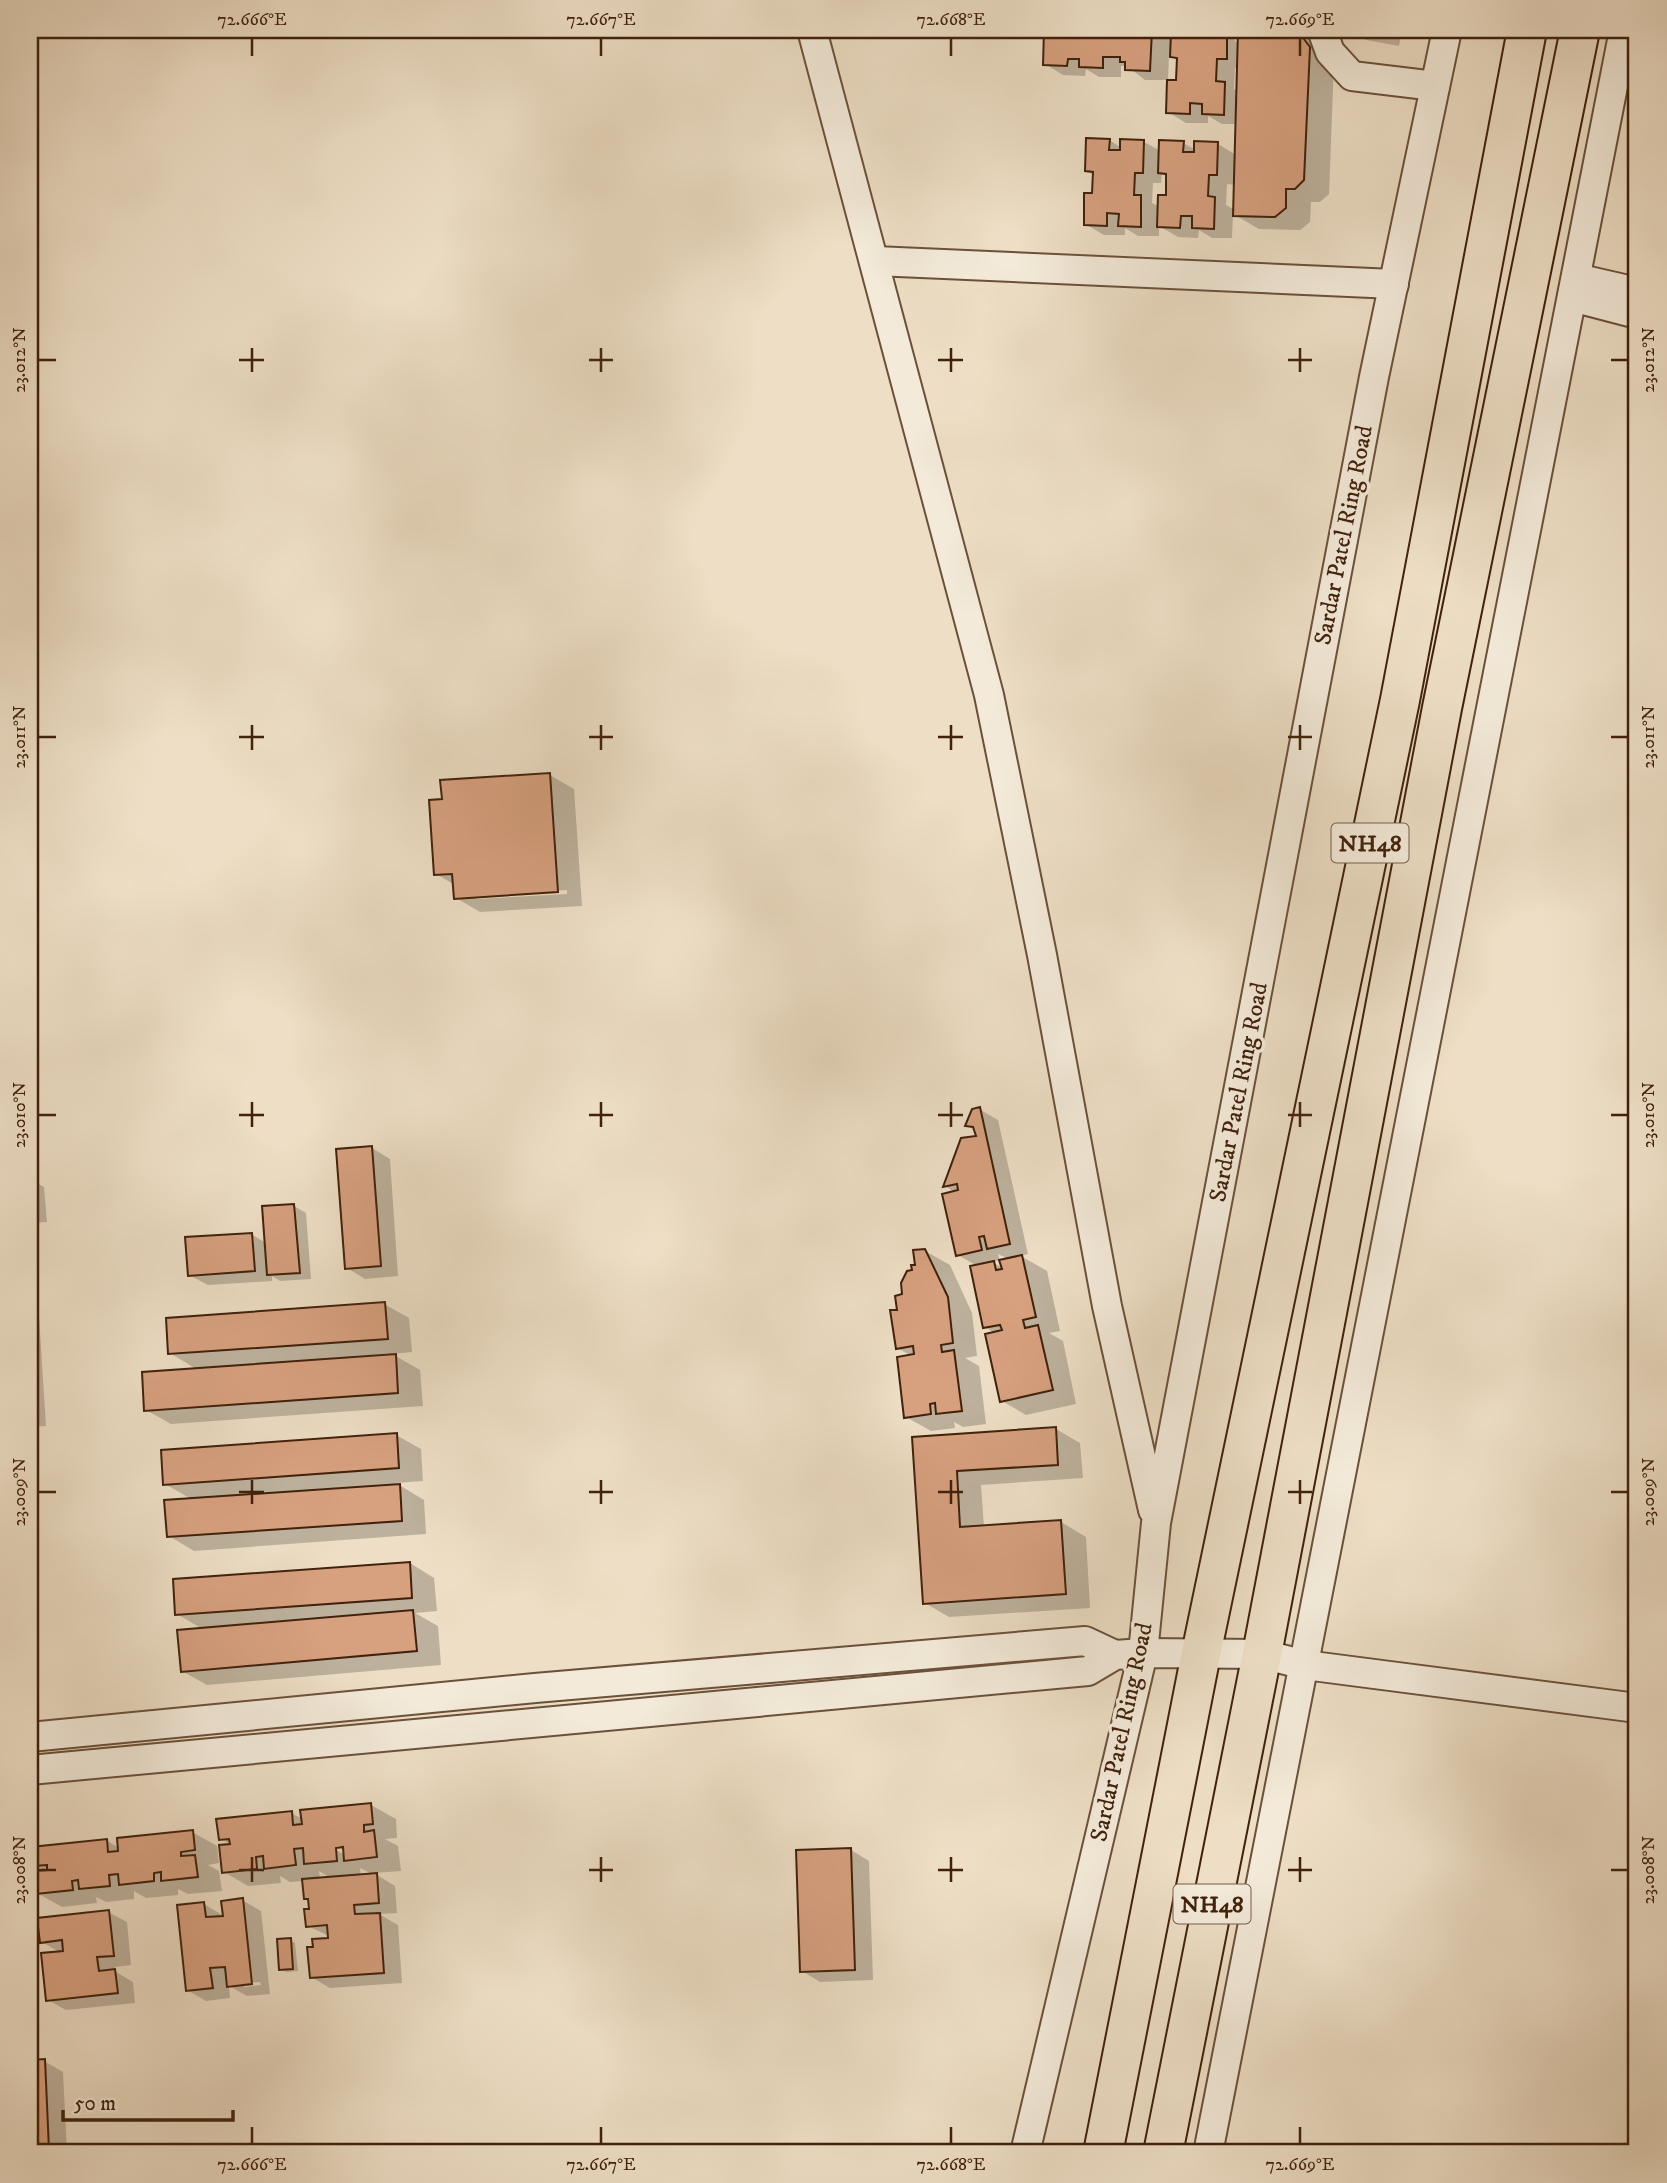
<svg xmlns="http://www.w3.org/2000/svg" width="1667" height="2183" viewBox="0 0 1667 2183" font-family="'IM FELL DW Pica',serif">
	<rect width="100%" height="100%" fill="#eddec5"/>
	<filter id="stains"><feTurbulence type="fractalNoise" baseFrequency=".00286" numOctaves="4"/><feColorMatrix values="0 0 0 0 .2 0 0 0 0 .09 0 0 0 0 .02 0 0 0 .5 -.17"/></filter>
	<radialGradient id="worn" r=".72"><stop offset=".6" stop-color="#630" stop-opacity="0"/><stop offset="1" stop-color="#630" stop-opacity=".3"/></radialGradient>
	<g fill="#0003" fill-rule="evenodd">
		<path d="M 1046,30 L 1170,30 L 1170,34 L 1181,35 L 1181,30 L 1260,33 L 1260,30 L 1323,30 L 1334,62 L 1329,194 L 1320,202 L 1311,202 L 1310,222 L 1300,230 L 1259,229 L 1233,214 L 1232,238 L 1212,238 L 1199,230 L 1198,238 L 1178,237 L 1159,226 L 1159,236 L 1138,236 L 1125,228 L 1125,235 L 1104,235 L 1085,224 L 1094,195 L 1094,175 L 1086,170 L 1109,140 L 1122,148 L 1144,142 L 1161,151 L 1183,143 L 1196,150 L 1218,144 L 1236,155 L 1237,124 L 1222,124 L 1208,116 L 1208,123 L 1186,123 L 1168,112 L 1178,82 L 1178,60 L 1169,55 L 1168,80 L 1145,80 L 1127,66 L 1121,66 L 1121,77 L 1099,77 L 1086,69 L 1085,76 L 1063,75 L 1045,64 ZM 1235,34 L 1240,34 L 1239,44 L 1235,41 ZM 1235,68 L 1239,68 L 1238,91 L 1234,89 ZM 1162,173 L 1168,177 L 1167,197 L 1160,207 L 1152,203 L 1153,183 L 1161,183 ZM 1227,184 L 1235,185 L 1235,210 L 1226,205 Z"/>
		<path d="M 1349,30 L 1402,30 L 1399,46 L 1366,40 Z"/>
		<path d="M 550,775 L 574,789 L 582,906 L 480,912 L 456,898 L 455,885 L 436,874 ZM 567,890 L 567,894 L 477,899 L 477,896 Z"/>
		<path d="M 979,1109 L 998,1120 L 1028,1254 L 1021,1256 L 1047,1271 L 1060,1331 L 1049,1333 L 1063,1341 L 1076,1404 L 1026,1415 L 1002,1401 L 995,1333 L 985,1327 L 977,1266 L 958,1255 L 956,1193 L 945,1186 L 978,1137 L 976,1130 L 967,1126 ZM 998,1254 L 1009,1259 L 1003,1268 L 992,1262 L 1000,1260 Z"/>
		<path d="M 372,1148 L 390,1159 L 398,1276 L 365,1279 L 347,1268 Z"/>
		<path d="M 30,1179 L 44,1187 L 47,1222 L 30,1223 Z"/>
		<path d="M 294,1206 L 306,1213 L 311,1279 L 280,1281 L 272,1276 L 272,1281 L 208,1285 L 189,1275 L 251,1234 L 266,1243 Z"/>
		<path d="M 30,1250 L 35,1253 L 46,1426 L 30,1427 Z"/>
		<path d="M 925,1251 L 950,1265 L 972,1313 L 977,1356 L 965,1358 L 979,1366 L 986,1424 L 963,1427 L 954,1422 L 955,1428 L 931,1431 L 906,1417 L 912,1356 L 897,1348 L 899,1311 Z"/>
		<path d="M 384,1304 L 409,1318 L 412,1352 L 392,1354 L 420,1370 L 423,1406 L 171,1424 L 146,1410 L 198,1370 L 170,1353 Z"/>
		<path d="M 1056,1429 L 1080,1443 L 1083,1478 L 981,1485 L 984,1527 L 1061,1522 L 1086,1537 L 1090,1608 L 949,1617 L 925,1603 L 914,1438 Z"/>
		<path d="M 396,1435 L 421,1449 L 423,1481 L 396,1483 L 424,1500 L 426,1534 L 194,1551 L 169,1536 L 193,1500 L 165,1484 Z"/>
		<path d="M 410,1563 L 434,1578 L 437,1611 L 415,1613 L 438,1626 L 441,1665 L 207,1685 L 182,1671 L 204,1630 L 177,1614 Z"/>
		<path d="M 371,1805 L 396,1819 L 397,1838 L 385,1839 L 398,1846 L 401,1871 L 374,1873 L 395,1886 L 397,1913 L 379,1914 L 398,1925 L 402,1983 L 330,1988 L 311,1977 L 329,1936 L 308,1926 L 310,1901 L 305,1898 L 304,1881 L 290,1882 L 280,1876 L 281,1883 L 248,1886 L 224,1872 L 232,1845 L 221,1839 L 291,1813 L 303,1819 ZM 329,1842 L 345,1851 L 345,1855 L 327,1845 ZM 360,1868 L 374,1875 L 361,1876 ZM 319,1871 L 332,1879 L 320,1879 Z"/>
		<path d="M 192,1832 L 217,1846 L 219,1863 L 208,1865 L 219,1871 L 222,1891 L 188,1894 L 178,1889 L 178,1895 L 146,1898 L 134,1891 L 134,1899 L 106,1902 L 96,1897 L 97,1903 L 62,1907 L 37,1893 L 46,1872 L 35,1865 L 106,1840 L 119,1848 Z"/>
		<path d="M 851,1850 L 869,1861 L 873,1980 L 820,1982 L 802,1971 Z"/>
		<path d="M 242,1900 L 261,1911 L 270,1994 L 247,1996 L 229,1986 L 230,1998 L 206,2001 L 187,1990 L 204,1904 L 224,1916 ZM 260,1982 L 261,1985 L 244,1987 L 244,1983 Z"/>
		<path d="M 108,1912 L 127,1922 L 131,1965 L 115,1967 L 116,1972 L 133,1982 L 135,2003 L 66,2010 L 48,2000 L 61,1953 L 42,1942 Z"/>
		<path d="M 290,1940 L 295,1943 L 298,1971 L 286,1972 L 281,1969 Z"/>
		<path d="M 44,2061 L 63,2072 L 67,2153 L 30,2153 L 30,2062 Z"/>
	</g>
	<g fill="#d7a07f" stroke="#40210b" stroke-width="2">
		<path d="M 1044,30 L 1152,30 L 1150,71 L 1125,70 L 1125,62 L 1120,62 L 1120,57 L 1103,57 L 1103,68 L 1079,67 L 1079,59 L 1068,59 L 1067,66 L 1043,65 Z"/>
		<path d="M 1179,30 L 1217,30 L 1217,34 L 1227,35 L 1227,59 L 1217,59 L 1216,81 L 1225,82 L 1224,115 L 1202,114 L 1202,104 L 1190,103 L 1190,114 L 1166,113 L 1167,80 L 1176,80 L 1177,58 L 1170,57 L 1171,33 L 1179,33 Z"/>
		<path d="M 1238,30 L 1297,30 L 1310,47 L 1304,180 L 1295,189 L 1286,189 L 1286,208 L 1275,217 L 1233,216 Z"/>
		<path d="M 1086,138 L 1110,139 L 1109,150 L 1120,150 L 1120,139 L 1144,140 L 1143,173 L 1135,173 L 1134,195 L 1141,195 L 1141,227 L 1118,226 L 1119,214 L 1107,213 L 1107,226 L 1084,225 L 1084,193 L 1092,193 L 1093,172 L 1085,171 Z"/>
		<path d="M 1159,140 L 1184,141 L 1183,152 L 1194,152 L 1194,141 L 1218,142 L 1217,175 L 1209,175 L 1208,196 L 1215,197 L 1214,229 L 1192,228 L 1192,216 L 1181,216 L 1180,228 L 1157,227 L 1158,195 L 1166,195 L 1166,174 L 1158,173 Z"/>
		<path d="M 550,773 L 558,892 L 454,899 L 452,874 L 434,875 L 429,800 L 442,799 L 440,780 Z"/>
		<path d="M 980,1107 L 1010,1244 L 987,1249 L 984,1236 L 979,1237 L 982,1250 L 956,1256 L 942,1194 L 958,1190 L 957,1184 L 943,1187 L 961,1138 L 976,1136 L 973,1127 L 965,1126 L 972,1109 Z"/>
		<path d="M 372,1146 L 381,1266 L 345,1269 L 336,1149 Z"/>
		<path d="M 294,1204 L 300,1273 L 267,1275 L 262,1206 Z"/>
		<path d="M 252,1233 L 255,1271 L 188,1276 L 185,1237 Z"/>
		<path d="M 925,1249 L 948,1297 L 953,1343 L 941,1345 L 942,1352 L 954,1350 L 962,1411 L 936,1414 L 935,1403 L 930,1404 L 931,1414 L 904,1418 L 897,1357 L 914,1354 L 913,1346 L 896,1349 L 890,1310 L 897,1310 L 895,1296 L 902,1294 L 901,1283 L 907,1271 L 912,1270 L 911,1265 L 915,1265 L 913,1250 Z"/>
		<path d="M 1022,1255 L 1036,1317 L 1023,1320 L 1025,1328 L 1038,1325 L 1053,1390 L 1000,1402 L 985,1334 L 1002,1330 L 1000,1325 L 983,1328 L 970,1266 L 994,1261 L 996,1270 L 1002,1269 L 999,1260 Z"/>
		<path d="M 385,1302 L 388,1339 L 168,1354 L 166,1318 Z"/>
		<path d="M 396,1354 L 398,1393 L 144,1411 L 142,1372 Z"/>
		<path d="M 1056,1427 L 1058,1465 L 957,1471 L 960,1527 L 1061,1520 L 1066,1594 L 923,1604 L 912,1437 Z"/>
		<path d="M 397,1433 L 399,1468 L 163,1485 L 161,1450 Z"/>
		<path d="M 400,1484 L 402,1521 L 167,1537 L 164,1500 Z"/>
		<path d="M 410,1562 L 412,1598 L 175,1615 L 173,1579 Z"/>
		<path d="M 413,1610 L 417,1651 L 181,1672 L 177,1630 Z"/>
		<path d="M 371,1803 L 373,1824 L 364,1825 L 364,1832 L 374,1830 L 377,1857 L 344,1861 L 343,1847 L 336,1848 L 337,1861 L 304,1864 L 303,1848 L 294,1849 L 296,1865 L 264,1869 L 263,1856 L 256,1857 L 257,1869 L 222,1873 L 219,1845 L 230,1844 L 229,1839 L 219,1840 L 216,1819 L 292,1811 L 293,1825 L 302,1824 L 300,1810 Z"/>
		<path d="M 193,1830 L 195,1850 L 181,1852 L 181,1856 L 195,1855 L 198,1877 L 161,1881 L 161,1872 L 154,1873 L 154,1881 L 119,1885 L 118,1874 L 109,1875 L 110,1886 L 79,1889 L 78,1880 L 72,1881 L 73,1890 L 36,1894 L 33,1871 L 47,1870 L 47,1865 L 33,1866 L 31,1847 L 107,1839 L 108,1852 L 118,1851 L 117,1838 Z"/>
		<path d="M 851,1848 L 855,1970 L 800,1972 L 796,1850 Z"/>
		<path d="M 377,1873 L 379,1903 L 354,1905 L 355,1914 L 380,1913 L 384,1973 L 310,1978 L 307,1947 L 313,1947 L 312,1939 L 328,1938 L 327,1925 L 306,1927 L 304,1909 L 309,1909 L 308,1899 L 304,1899 L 302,1879 Z"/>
		<path d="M 243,1898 L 252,1984 L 227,1987 L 225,1967 L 210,1968 L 213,1988 L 186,1991 L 177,1905 L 204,1902 L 206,1917 L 223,1916 L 221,1901 Z"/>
		<path d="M 109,1910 L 114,1956 L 97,1957 L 99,1971 L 115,1969 L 118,1993 L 46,2001 L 41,1953 L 63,1951 L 62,1940 L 40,1943 L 37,1918 Z"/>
		<path d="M 291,1938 L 293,1969 L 279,1970 L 277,1939 Z"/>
		<path d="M 45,2059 L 49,2150 L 30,2150 L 30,2060 Z"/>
	</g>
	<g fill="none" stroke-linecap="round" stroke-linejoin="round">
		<g stroke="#6b503a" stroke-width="32">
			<g id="minor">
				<path d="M 812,30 L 989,695 L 1042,955 L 1107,1306 L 1153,1510"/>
				<path d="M 1322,30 L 1330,52 L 1352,76 L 1435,86"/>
				<path d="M 875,261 L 1394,284"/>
				<path d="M 1576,278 L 1637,292"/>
				<path d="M 1572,297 L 1637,314"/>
				<path d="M 30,1737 L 535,1688 L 1085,1641 L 1115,1655"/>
				<path d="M 30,1770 L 1088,1671 L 1115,1655 L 1143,1653 L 1262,1654 L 1305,1665 L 1637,1708"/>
				<path d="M 1025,2153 L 1143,1653 L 1156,1523 L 1374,377 L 1447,30"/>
				<path d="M 1208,2153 L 1624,30"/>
			</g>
		</g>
		<g stroke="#40210b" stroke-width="42">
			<g id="highway">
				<path d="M 1103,2153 L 1201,1654 L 1400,700 L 1527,30"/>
				<path d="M 1163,2153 L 1262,1654 L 1442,708 L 1580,30"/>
			</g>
		</g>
		<use href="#minor" stroke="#f3ead9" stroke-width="28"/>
		<use href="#highway" stroke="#eddec5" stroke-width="38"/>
	</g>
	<path fill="none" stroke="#40210b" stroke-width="2.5" d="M 252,38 L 252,56M 601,38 L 601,56M 951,38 L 951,56M 1300,38 L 1300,56M 252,348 L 252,372M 601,348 L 601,372M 951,348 L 951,372M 1300,348 L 1300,372M 38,360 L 56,360M 239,360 L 264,360M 589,360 L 613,360M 938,360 L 963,360M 1288,360 L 1312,360M 1611,360 L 1628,360M 252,725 L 252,750M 601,725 L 601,750M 951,725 L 951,750M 1300,725 L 1300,750M 38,737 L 56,737M 239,737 L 264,737M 589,737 L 613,737M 938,737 L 963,737M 1288,737 L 1312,737M 1611,737 L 1628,737M 252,1102 L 252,1127M 601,1102 L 601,1127M 951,1102 L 951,1127M 1300,1102 L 1300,1127M 38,1115 L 56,1115M 239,1115 L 264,1115M 589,1115 L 613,1115M 938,1115 L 963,1115M 1288,1115 L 1312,1115M 1611,1115 L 1628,1115M 252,1480 L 252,1504M 601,1480 L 601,1504M 951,1480 L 951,1504M 1300,1480 L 1300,1504M 38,1492 L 56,1492M 239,1492 L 264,1492M 589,1492 L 613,1492M 938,1492 L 963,1492M 1288,1492 L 1312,1492M 1611,1492 L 1628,1492M 252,1857 L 252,1882M 601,1857 L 601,1882M 951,1857 L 951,1882M 1300,1857 L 1300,1882M 38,1870 L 56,1870M 239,1870 L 264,1870M 589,1870 L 613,1870M 938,1870 L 963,1870M 1288,1870 L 1312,1870M 1611,1870 L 1628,1870M 252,2127 L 252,2144M 601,2127 L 601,2144M 951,2127 L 951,2144M 1300,2127 L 1300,2144"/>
	<g text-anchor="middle" stroke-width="7" stroke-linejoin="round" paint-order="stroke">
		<g fill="#f3ead9" stroke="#765d49" stroke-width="2">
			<rect x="1331.5" y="823.5" width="77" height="39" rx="5"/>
			<rect x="1173.5" y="1884.5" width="77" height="39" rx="5"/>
		</g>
		<g font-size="23" font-weight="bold" fill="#40210b">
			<text x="1370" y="851">NH48</text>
			<text x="1212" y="1912">NH48</text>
		</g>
		<g font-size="24" fill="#40210b" stroke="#f3ead9">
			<text transform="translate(1343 535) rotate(-79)" y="8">Sardar Patel Ring Road</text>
			<text transform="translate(1238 1092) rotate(-79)" y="8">Sardar Patel Ring Road</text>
			<text transform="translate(1121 1732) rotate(-78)" y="8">Sardar Patel Ring Road</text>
		</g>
	</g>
	<rect width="1667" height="2183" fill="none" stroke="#eddec5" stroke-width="77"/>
	<path d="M63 2110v10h170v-10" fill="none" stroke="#40210b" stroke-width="3.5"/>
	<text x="74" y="2110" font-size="21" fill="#40210b" stroke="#f3ead9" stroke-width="5" paint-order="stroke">50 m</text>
	<rect x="38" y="38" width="1590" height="2106" fill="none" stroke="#40210b" stroke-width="2.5"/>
	<g font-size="18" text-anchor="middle" fill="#40210b">
		<text x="252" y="25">72.666°E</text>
		<text x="601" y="25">72.667°E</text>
		<text x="951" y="25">72.668°E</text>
		<text x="1300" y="25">72.669°E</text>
		<text transform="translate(19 360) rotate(-90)" y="6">23.012°N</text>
		<text transform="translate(1648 360) rotate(-90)" y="6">23.012°N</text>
		<text transform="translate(19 737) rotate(-90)" y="6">23.011°N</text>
		<text transform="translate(1648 737) rotate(-90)" y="6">23.011°N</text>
		<text transform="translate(19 1115) rotate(-90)" y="6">23.010°N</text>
		<text transform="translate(1648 1115) rotate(-90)" y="6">23.010°N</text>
		<text transform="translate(19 1492) rotate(-90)" y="6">23.009°N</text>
		<text transform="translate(1648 1492) rotate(-90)" y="6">23.009°N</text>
		<text transform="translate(19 1870) rotate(-90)" y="6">23.008°N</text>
		<text transform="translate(1648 1870) rotate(-90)" y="6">23.008°N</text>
		<text x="252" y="2170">72.666°E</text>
		<text x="601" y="2170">72.667°E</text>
		<text x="951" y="2170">72.668°E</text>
		<text x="1300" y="2170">72.669°E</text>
	</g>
	<rect width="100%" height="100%" filter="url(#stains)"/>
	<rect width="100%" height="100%" fill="url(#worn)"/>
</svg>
